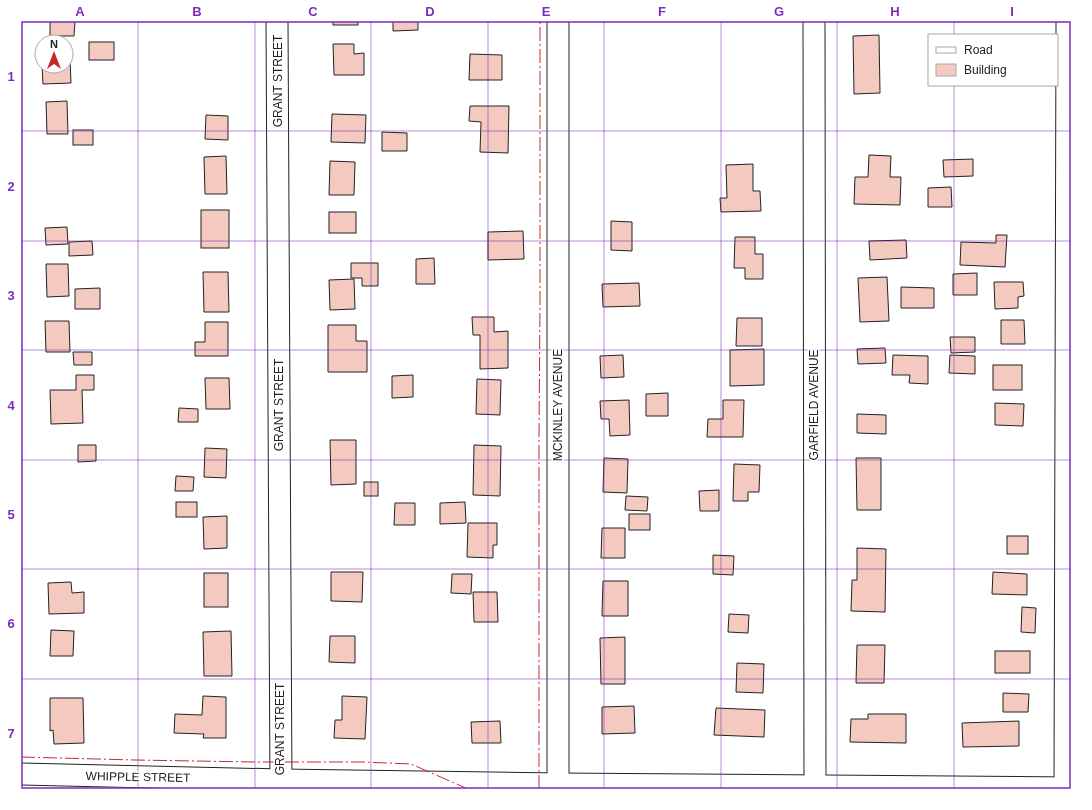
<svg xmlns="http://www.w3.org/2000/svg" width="1092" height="810" viewBox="0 0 1092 810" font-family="Helvetica,sans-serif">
	<rect width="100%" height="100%" fill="#fff"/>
	<g fill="#f3c9c0" stroke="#222">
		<path d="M 50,21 L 75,21 L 74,36 L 50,36 Z"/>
		<rect x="333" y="21" width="25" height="4"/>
		<path d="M 393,21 L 418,21 L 418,30 L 393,31 Z"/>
		<path d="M 879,35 L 880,93 L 854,94 L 853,36 Z"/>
		<rect x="89" y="42" width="25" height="18"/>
		<path d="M 333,44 L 354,44 L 354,54 L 364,53 L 364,75 L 334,75 Z"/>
		<path d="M 470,54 L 502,55 L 502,80 L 469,80 Z"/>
		<path d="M 66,59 L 70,59 L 71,83 L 43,84 L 42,66 L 66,66 Z"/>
		<path d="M 67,101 L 68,134 L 47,134 L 46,102 Z"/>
		<path d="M 470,106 L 509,106 L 508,153 L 480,152 L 481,122 L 469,121 Z"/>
		<path d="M 332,114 L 366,115 L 365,143 L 331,142 Z"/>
		<path d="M 206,115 L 228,116 L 228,140 L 205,139 Z"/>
		<rect x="73" y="130" width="20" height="15"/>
		<path d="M 382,132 L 407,133 L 407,151 L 382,151 Z"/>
		<path d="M 869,155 L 891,156 L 890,177 L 901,177 L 900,205 L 854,204 L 855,177 L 868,177 Z"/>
		<path d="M 226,156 L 227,194 L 205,194 L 204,157 Z"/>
		<path d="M 973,159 L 973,176 L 944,177 L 943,160 Z"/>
		<path d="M 330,161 L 355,162 L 354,195 L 329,195 Z"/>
		<path d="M 753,164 L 753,191 L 760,191 L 761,211 L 721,212 L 720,198 L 727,198 L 726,165 Z"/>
		<path d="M 951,187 L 952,207 L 928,207 L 928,188 Z"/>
		<rect x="201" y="210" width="28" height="38"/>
		<rect x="329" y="212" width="27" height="21"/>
		<path d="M 611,221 L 632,222 L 632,251 L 611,250 Z"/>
		<path d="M 67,227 L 68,244 L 46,245 L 45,228 Z"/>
		<path d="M 523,231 L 524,259 L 488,260 L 488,232 Z"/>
		<path d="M 996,235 L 1007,235 L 1005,267 L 960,265 L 961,242 L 996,243 Z"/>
		<path d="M 735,237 L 755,237 L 755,254 L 763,254 L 763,279 L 745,279 L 745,268 L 734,268 Z"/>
		<path d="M 906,240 L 907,258 L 870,260 L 869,241 Z"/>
		<path d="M 92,241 L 93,255 L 69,256 L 69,242 Z"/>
		<path d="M 434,258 L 435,284 L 416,284 L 416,259 Z"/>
		<path d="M 351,263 L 378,263 L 378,286 L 362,286 L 362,278 L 351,278 Z"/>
		<path d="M 46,264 L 68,264 L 69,296 L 47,297 Z"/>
		<path d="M 203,272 L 228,272 L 229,312 L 204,312 Z"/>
		<path d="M 977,273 L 977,295 L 953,295 L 953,274 Z"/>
		<path d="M 887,277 L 889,321 L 860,322 L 858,278 Z"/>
		<path d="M 354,279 L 355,309 L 330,310 L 329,280 Z"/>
		<path d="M 994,282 L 1023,282 L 1024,296 L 1018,297 L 1018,308 L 995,309 Z"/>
		<path d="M 639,283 L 640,306 L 603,307 L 602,284 Z"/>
		<path d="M 901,287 L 934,288 L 934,308 L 901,308 Z"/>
		<path d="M 100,288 L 100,309 L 75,309 L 75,289 Z"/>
		<path d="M 472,317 L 494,317 L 494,332 L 508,331 L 508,368 L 480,369 L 480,335 L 473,335 Z"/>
		<path d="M 737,318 L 762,318 L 762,346 L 736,346 Z"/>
		<path d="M 1001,320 L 1024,320 L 1025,344 L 1001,344 Z"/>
		<path d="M 45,321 L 69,321 L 70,352 L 46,352 Z"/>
		<path d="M 205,322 L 228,322 L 228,356 L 195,356 L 195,342 L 205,342 Z"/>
		<path d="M 328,325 L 356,325 L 356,341 L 367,341 L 367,372 L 328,372 Z"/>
		<path d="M 950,337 L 975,337 L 975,352 L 951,353 Z"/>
		<path d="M 885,348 L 886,363 L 858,364 L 857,349 Z"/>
		<path d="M 764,349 L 764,385 L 730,386 L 730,350 Z"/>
		<path d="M 73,352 L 92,352 L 92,365 L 74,365 Z"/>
		<path d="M 623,355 L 624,377 L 601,378 L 600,356 Z"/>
		<path d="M 893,355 L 928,356 L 928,384 L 909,383 L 910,375 L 892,375 Z"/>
		<path d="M 950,355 L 975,356 L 975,374 L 949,373 Z"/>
		<rect x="993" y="365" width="29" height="25"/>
		<path d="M 76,375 L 94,375 L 94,390 L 82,390 L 83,423 L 51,424 L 50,390 L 76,390 Z"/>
		<path d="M 413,375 L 413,397 L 392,398 L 392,376 Z"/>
		<path d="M 205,378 L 229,378 L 230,409 L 206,409 Z"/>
		<path d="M 477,379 L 501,380 L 500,415 L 476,414 Z"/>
		<path d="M 668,393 L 668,416 L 646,416 L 646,394 Z"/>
		<path d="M 629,400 L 630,435 L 610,436 L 609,419 L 601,419 L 600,401 Z"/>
		<path d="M 723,400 L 744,400 L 743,437 L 707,437 L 708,419 L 723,419 Z"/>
		<path d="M 995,403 L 1024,404 L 1023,426 L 995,425 Z"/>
		<path d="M 179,408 L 198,409 L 198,422 L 178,422 Z"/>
		<path d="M 857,414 L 886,415 L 886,434 L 857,433 Z"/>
		<path d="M 330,440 L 356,440 L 356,484 L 331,485 Z"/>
		<path d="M 78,445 L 96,445 L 96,461 L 78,462 Z"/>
		<path d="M 474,445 L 501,446 L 500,496 L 473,495 Z"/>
		<path d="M 205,448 L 227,449 L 226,478 L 204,477 Z"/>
		<path d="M 604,458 L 628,459 L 627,493 L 603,492 Z"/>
		<path d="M 856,458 L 881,458 L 881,510 L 857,510 Z"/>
		<path d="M 734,464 L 760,465 L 759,492 L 748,492 L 748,501 L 733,501 Z"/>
		<path d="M 176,476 L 194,477 L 193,491 L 175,491 Z"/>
		<rect x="364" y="482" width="14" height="14"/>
		<path d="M 719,490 L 719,511 L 700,511 L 699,491 Z"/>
		<path d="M 626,496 L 648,497 L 647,511 L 625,510 Z"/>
		<rect x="176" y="502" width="21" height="15"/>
		<path d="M 465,502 L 466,523 L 440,524 L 440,503 Z"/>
		<path d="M 395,503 L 415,503 L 415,525 L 394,525 Z"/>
		<rect x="629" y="514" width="21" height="16"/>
		<path d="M 227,516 L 227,548 L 204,549 L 203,517 Z"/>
		<path d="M 468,523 L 497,523 L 497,545 L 493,545 L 493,558 L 467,557 Z"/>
		<path d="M 602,528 L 625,528 L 625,558 L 601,558 Z"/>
		<rect x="1007" y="536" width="21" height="18"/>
		<path d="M 857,548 L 886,549 L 885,612 L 851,611 L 852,580 L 857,580 Z"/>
		<path d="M 713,555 L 734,556 L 733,575 L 713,574 Z"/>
		<path d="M 331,572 L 363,572 L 362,602 L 331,601 Z"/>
		<path d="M 993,572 L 1027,574 L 1027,595 L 992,594 Z"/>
		<rect x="204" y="573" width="24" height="34"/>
		<path d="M 452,574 L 472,574 L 471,594 L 451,593 Z"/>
		<path d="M 603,581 L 628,581 L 628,616 L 602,616 Z"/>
		<path d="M 71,582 L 72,593 L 84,592 L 84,613 L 49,614 L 48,583 Z"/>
		<path d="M 473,592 L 497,592 L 498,622 L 474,622 Z"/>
		<path d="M 1022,607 L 1036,608 L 1035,633 L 1021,632 Z"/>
		<path d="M 729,614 L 749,615 L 748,633 L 728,632 Z"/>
		<path d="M 51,630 L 74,631 L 73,656 L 50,656 Z"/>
		<path d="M 231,631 L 232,676 L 204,676 L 203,632 Z"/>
		<path d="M 330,636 L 355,636 L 355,663 L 329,662 Z"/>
		<path d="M 625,637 L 625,684 L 601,684 L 600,638 Z"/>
		<path d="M 857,645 L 885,645 L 884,683 L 856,683 Z"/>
		<rect x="995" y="651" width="35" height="22"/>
		<path d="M 737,663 L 764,664 L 763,693 L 736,692 Z"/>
		<path d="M 1003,693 L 1029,694 L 1028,712 L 1003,712 Z"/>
		<path d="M 203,696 L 226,697 L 226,738 L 203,738 L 204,734 L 174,733 L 175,714 L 202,715 Z"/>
		<path d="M 342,696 L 367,697 L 365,739 L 334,738 L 335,720 L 342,720 Z"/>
		<path d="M 50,698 L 83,698 L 84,743 L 54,744 L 53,730 L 50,731 Z"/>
		<path d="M 634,706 L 635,733 L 602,734 L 602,707 Z"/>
		<path d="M 716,708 L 765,710 L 764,737 L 714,735 Z"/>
		<path d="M 868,714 L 906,714 L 906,743 L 850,742 L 851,719 L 868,719 Z"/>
		<path d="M 500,721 L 501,743 L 472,743 L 471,722 Z"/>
		<path d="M 1019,721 L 1019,746 L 963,747 L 962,723 Z"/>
	</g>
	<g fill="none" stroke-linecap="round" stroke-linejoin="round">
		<g stroke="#222" stroke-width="23">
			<g id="minor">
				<path d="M 277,21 L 281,789"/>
				<path d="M 558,21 L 558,789"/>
				<path d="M 814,21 L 815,789"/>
				<path d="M 21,774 L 281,780 L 558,784 L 1071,788"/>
				<path d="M 1065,787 L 1067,21"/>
			</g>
		</g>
		<use href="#minor" stroke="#fff" stroke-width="21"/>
		<g stroke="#c62828" stroke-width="1" stroke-dasharray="14 3 2 3" stroke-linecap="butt">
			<path d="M 21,757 L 135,760 L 254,762 L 362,762 L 411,764 L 468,789"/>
			<path d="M 539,789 L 539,438 L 540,305 L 540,21"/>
		</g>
	</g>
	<path fill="none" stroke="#7b2cbf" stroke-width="1" stroke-opacity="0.55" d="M 138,21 L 138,789M 255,21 L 255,789M 371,21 L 371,789M 488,21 L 488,789M 604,21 L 604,789M 721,21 L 721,789M 837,21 L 837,789M 954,21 L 954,35M 954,85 L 954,789M 21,131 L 1071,131M 21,241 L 1071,241M 21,350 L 1071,350M 21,460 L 1071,460M 21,569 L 1071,569M 21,679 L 1071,679"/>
	<g text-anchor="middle" stroke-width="3" stroke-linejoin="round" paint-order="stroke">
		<g font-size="12" fill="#222" stroke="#fff">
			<text transform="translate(278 81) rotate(-90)" y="4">GRANT STREET</text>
			<text transform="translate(279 405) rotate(-90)" y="4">GRANT STREET</text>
			<text transform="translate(558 405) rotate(-90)" y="4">MCKINLEY AVENUE</text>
			<text transform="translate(814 405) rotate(-90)" y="4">GARFIELD AVENUE</text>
			<text transform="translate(280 729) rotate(-90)" y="4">GRANT STREET</text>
			<text transform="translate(138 777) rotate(1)" y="4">WHIPPLE STREET</text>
		</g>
	</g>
	<rect width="1092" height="810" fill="none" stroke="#ffffff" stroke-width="44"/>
	<rect x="928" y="34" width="130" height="52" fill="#ffffff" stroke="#a7a7a7"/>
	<rect x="936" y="47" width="20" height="6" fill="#ffffff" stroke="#a7a7a7"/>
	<text x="964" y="54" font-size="12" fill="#222222">Road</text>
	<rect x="936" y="64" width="20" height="12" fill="#f3c9c0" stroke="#a7a7a7"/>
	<text x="964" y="74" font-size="12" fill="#222222">Building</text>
	<g transform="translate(54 54)"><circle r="19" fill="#ffffff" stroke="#a7a7a7"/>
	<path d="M0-3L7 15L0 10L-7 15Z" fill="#c62828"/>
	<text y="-6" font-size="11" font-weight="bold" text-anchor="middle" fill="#222222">N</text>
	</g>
	<rect x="22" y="22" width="1048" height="766" fill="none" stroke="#7b2cbf" stroke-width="1.5"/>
	<g font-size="13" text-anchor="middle" font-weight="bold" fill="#7b2cbf">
		<text x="80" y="16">A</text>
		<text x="197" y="16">B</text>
		<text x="313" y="16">C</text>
		<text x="430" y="16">D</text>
		<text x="546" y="16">E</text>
		<text x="662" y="16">F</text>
		<text x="779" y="16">G</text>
		<text x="895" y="16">H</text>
		<text x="1012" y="16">I</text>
		<text x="11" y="81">1</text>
		<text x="11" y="191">2</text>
		<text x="11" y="300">3</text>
		<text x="11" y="410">4</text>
		<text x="11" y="519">5</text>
		<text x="11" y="628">6</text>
		<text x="11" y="738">7</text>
	</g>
</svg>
